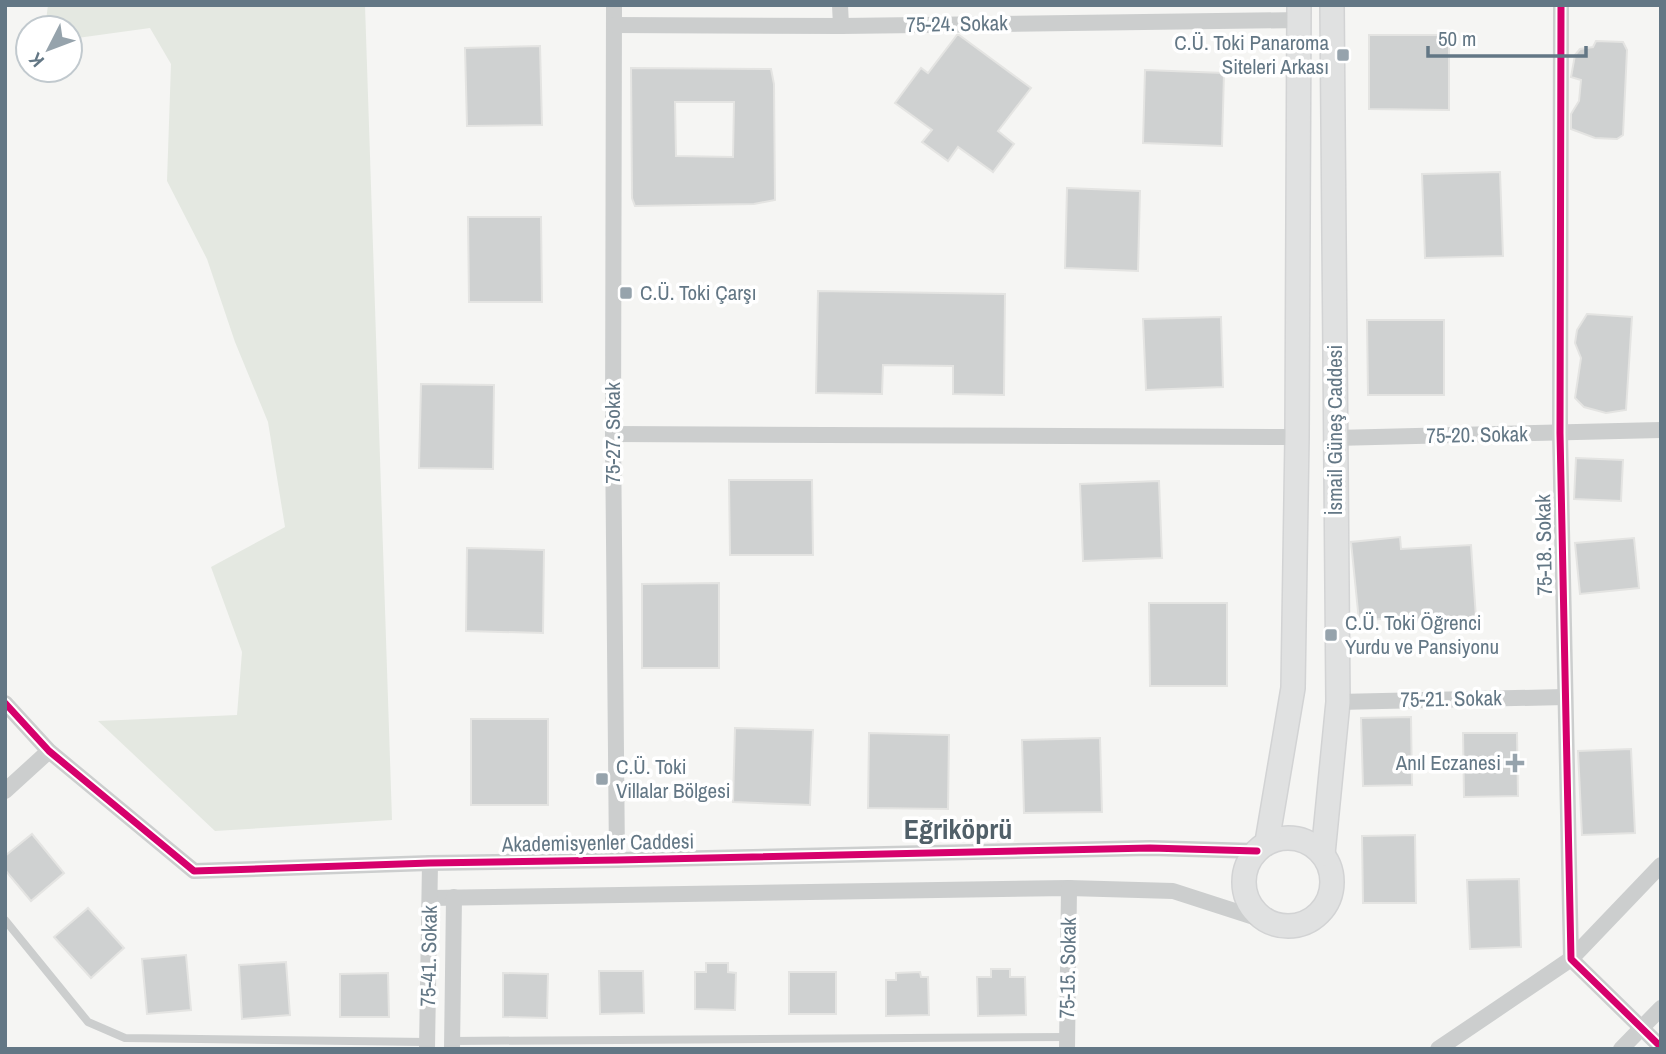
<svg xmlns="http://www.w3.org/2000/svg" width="1666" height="1054" viewBox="0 0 1666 1054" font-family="'Archivo Narrow',sans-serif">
	<rect width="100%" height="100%" fill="#f5f5f3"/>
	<path fill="#e4e8e1" d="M 48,5 L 365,5 L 392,820 L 215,831 L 98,721 L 237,715 L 242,652 L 211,567 L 285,527 L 268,422 L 235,342 L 207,259 L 167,181 L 171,64 L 150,28 L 70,39 L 70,28 L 45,28 Z"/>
	<g fill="#cfd1d1" stroke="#e4e4e2" stroke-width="2" fill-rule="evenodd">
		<path d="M 957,35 L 959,35 L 1031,88 L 998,131 L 1014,144 L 993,172 L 958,147 L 948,161 L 922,142 L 932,130 L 895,103 L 921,68 L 928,73 Z"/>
		<path d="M 1369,35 L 1449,35 L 1449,110 L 1369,109 Z"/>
		<path d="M 1596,41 L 1623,42 L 1627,50 L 1623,135 L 1617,139 L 1595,138 L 1571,129 L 1571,114 L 1579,101 L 1581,80 L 1571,77 L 1575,55 L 1580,49 L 1593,47 Z"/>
		<path d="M 540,46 L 542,125 L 467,126 L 465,48 Z"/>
		<path d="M 631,68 L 771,69 L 774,84 L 775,200 L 754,204 L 635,206 L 632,198 ZM 675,102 L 734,102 L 733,157 L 676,156 Z"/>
		<path d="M 1145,70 L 1224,73 L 1222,146 L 1143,143 Z"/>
		<path d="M 1500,172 L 1503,256 L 1425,258 L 1422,174 Z"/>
		<path d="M 1067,188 L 1140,191 L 1138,271 L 1065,268 Z"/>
		<path d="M 468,217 L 541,217 L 542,302 L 469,302 Z"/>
		<path d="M 818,291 L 1005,294 L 1004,395 L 953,394 L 953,366 L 883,365 L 882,394 L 816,393 Z"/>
		<path d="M 1587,314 L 1632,317 L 1626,410 L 1606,413 L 1584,407 L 1575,398 L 1581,358 L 1575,343 L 1577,330 Z"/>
		<path d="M 1221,317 L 1223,387 L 1146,390 L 1143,319 Z"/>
		<path d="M 1367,320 L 1444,320 L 1444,395 L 1368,395 Z"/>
		<path d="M 421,384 L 494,385 L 493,469 L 419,468 Z"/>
		<path d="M 1576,458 L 1623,460 L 1621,501 L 1574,499 Z"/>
		<path d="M 729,480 L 812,480 L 813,555 L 730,555 Z"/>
		<path d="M 1159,481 L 1162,558 L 1083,561 L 1080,484 Z"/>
		<path d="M 1400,537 L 1401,549 L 1471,545 L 1476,618 L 1414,622 L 1414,616 L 1359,621 L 1351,542 Z"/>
		<path d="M 1634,538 L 1639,588 L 1580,594 L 1575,543 Z"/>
		<path d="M 467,548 L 544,550 L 543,633 L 466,631 Z"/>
		<path d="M 719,583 L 719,668 L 642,668 L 642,584 Z"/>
		<path d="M 1149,603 L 1227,603 L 1227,686 L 1150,686 Z"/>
		<path d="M 1411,717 L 1412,785 L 1363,786 L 1361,718 Z"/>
		<rect x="471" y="719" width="77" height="86"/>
		<path d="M 735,728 L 813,730 L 810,805 L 733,802 Z"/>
		<path d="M 869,733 L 949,735 L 948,809 L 868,808 Z"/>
		<path d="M 1463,733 L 1517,733 L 1518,796 L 1464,797 Z"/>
		<path d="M 1100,738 L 1102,812 L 1024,813 L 1022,740 Z"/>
		<path d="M 1631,749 L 1635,833 L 1582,835 L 1578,751 Z"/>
		<path d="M 32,834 L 64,873 L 31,901 L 5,870 L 5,856 Z"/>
		<path d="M 1415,835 L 1416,903 L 1363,903 L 1362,836 Z"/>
		<path d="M 1519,879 L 1521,947 L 1470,949 L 1467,880 Z"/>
		<path d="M 88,908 L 124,948 L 91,978 L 54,937 Z"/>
		<path d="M 186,955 L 191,1010 L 147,1014 L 142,959 Z"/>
		<path d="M 286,962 L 290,1015 L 242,1019 L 239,965 Z"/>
		<path d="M 706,963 L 728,963 L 728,972 L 736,973 L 735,1010 L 695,1009 L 695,972 L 706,972 Z"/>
		<path d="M 991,969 L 1010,969 L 1010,977 L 1025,977 L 1026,1015 L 978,1016 L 977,977 L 991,977 Z"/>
		<path d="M 599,971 L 643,971 L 644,1013 L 600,1014 Z"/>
		<rect x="789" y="972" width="47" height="42"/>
		<path d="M 920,972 L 921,977 L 928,977 L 929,1015 L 886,1016 L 886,980 L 896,980 L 896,973 Z"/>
		<path d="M 388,973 L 389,1017 L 340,1017 L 340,974 Z"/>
		<path d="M 503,973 L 548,974 L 547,1018 L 503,1017 Z"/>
	</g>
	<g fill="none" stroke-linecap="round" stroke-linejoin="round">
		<g stroke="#d2d3d4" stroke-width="26">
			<g id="secondary">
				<circle cx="1288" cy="882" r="44"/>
				<path d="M 1267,842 L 1293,688 L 1297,437 L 1299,5"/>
				<path d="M 1323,854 L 1338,702 L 1332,5"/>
			</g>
		</g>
		<g stroke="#cccece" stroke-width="8">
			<path d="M 5,920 L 88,1022 L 125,1038 L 427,1042"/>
			<path d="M 452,1041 L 1068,1037"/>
		</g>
		<g stroke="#cccece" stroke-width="16">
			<path d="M 614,5 L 613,434 L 617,860"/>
			<path d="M 840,5 L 841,26"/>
			<path d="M 1561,5 L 1560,433 L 1571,959 L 1661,1047"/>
			<path d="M 614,25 L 841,26 L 1300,20"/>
			<path d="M 613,434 L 1297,437"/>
			<path d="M 1335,438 L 1661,430"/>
			<path d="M 1338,702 L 1565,697"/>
			<path d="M 5,703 L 49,751 L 194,871 L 430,863 L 617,860 L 1150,848 L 1257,851"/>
			<path d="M 5,791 L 49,751"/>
			<path d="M 430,898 L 1069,888 L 1173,891 L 1269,922"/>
			<path d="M 427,1049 L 430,863"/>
			<path d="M 452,1049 L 454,897"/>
			<path d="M 1067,1049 L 1069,888"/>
			<path d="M 1438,1049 L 1571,959 L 1661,865"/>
			<path d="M 1621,1049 L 1661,1008"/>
		</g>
		<use href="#secondary" stroke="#e0e1e1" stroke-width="23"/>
		<g stroke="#fff" stroke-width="11">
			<g id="cycleway">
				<path d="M 1561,5 L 1560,433 L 1571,959 L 1661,1047"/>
				<path d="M 5,703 L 49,751 L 194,871 L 430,863 L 617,860 L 1150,848 L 1257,851"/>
			</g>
		</g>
		<use href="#cycleway" stroke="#d6006c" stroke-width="7"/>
	</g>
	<g fill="#96a3ac" stroke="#fff" stroke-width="2.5">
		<rect x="1336" y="48" width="14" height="14" rx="3.5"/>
		<rect x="619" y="286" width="14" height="14" rx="3.5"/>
		<rect x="1324" y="628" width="14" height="14" rx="3.5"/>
		<path d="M1511.5 752.5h7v7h7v7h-7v7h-7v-7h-7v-7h7z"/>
		<rect x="595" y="772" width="14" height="14" rx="3.5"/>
	</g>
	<g text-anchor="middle" stroke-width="7" stroke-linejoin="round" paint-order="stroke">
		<g font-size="21" fill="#637785" stroke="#fff">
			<text transform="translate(957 24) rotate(-1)" y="7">75-24. Sokak</text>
			<text transform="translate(1335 430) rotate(-90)" y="7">İsmail Güneş Caddesi</text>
			<text transform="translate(613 433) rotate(-90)" y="7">75-27. Sokak</text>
			<text transform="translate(1477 435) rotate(-1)" y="7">75-20. Sokak</text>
			<text transform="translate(1544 545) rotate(-91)" y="7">75-18. Sokak</text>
			<text transform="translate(1451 699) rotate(-1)" y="7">75-21. Sokak</text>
			<text transform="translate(598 843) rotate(-1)" y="7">Akademisyenler Caddesi</text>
			<text transform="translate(429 956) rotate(-89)" y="7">75-41. Sokak</text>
			<text transform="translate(1068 968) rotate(-89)" y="7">75-15. Sokak</text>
		</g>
		<g font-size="21" fill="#637785" stroke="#fff" text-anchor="start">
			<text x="1329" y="50" text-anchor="end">C.Ü. Toki Panaroma<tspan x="1329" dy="24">Siteleri Arkası</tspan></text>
			<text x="640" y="300">C.Ü. Toki Çarşı</text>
			<text x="1345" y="630">C.Ü. Toki Öğrenci<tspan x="1345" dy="24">Yurdu ve Pansiyonu</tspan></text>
			<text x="1501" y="770" text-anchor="end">Anıl Eczanesi</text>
			<text x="616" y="774">C.Ü. Toki<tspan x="616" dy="24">Villalar Bölgesi</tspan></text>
		</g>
		<g font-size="28" font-weight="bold" fill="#516069" stroke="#fff">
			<text x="958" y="839">Eğriköprü</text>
		</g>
	</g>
	<rect width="1666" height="1054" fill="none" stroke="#637785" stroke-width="14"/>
	<g transform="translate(49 49) rotate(228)"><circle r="33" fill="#ffffff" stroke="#c1c9ce" stroke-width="2"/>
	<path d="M0-5L12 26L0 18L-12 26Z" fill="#96a3ac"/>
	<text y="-10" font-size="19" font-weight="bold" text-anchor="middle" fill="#637785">K</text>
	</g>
	<path d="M1428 46v10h158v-10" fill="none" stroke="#637785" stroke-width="3.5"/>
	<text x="1438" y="46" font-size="21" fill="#637785" stroke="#ffffff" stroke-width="5" paint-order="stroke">50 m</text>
</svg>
